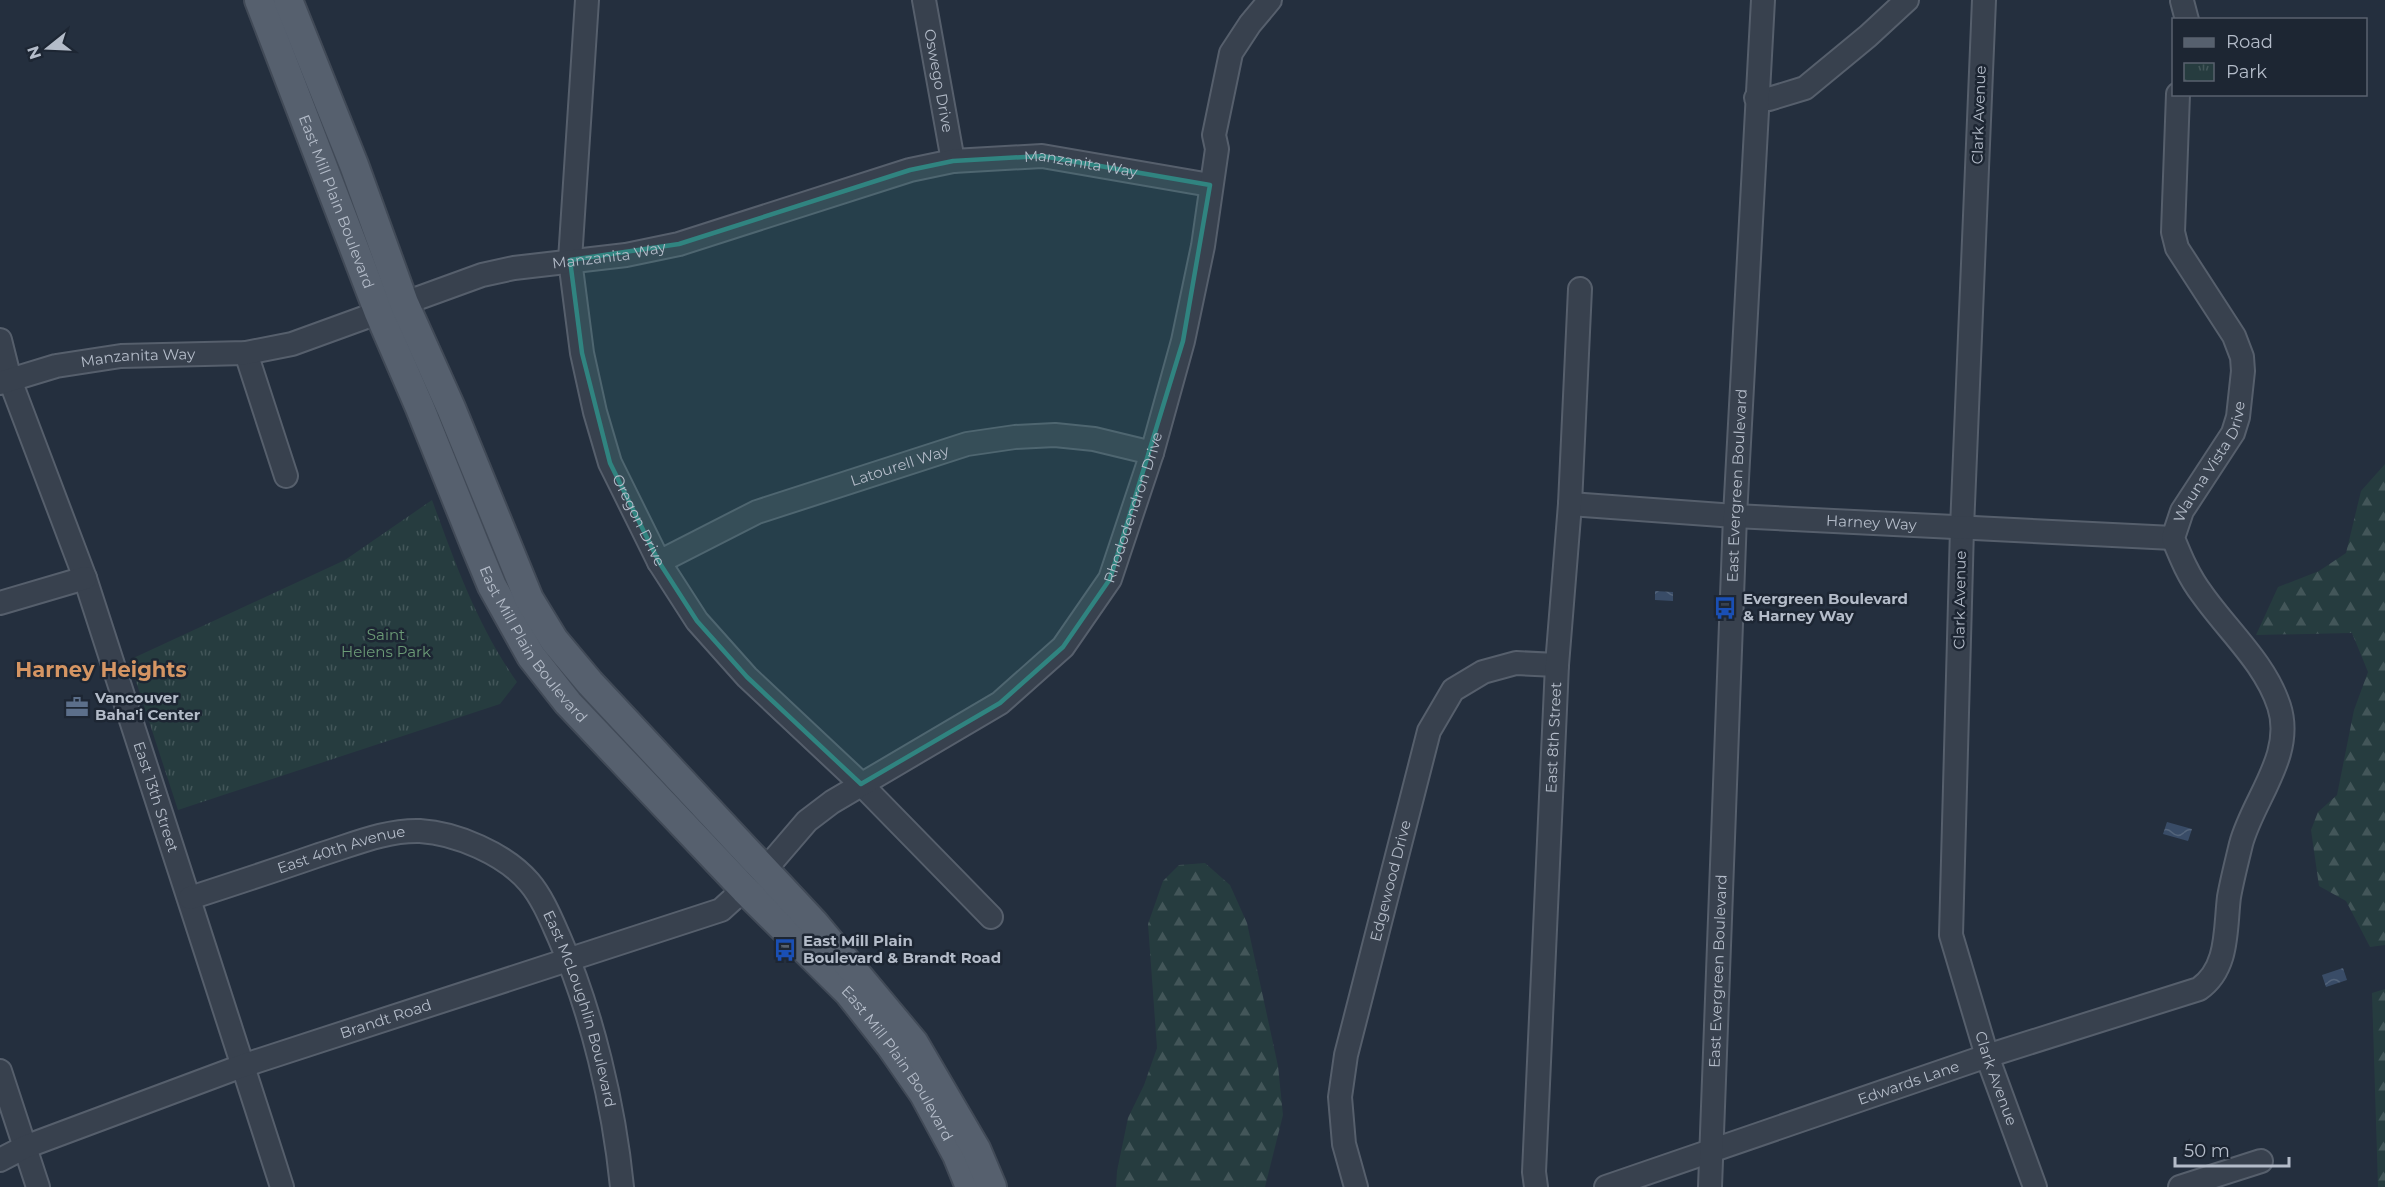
<svg xmlns="http://www.w3.org/2000/svg" width="2385" height="1187" viewBox="0 0 2385 1187" font-family="Montserrat,sans-serif">
	<defs>
		<pattern id="forest-firs" width="22" height="20" patternUnits="userSpaceOnUse" patternTransform="scale(1.5)"><rect width="22" height="20" fill="#263c3f"/><path d="M5 1l3.5 6h-7zM16 11l3.5 6h-7z" fill="#435659"/></pattern>
		<pattern id="park-tufts" width="24" height="20" patternUnits="userSpaceOnUse" patternTransform="scale(1.5)"><rect width="24" height="20" fill="#263c3f"/><path d="M3 7l-1-3M5 7V3M7 7l1-3M15 17l-1-3M17 17v-4M19 17l1-3" fill="none" stroke="#435659"/></pattern>
		<pattern id="water-waves" width="16" height="10" patternUnits="userSpaceOnUse" patternTransform="scale(1.5)"><rect width="16" height="10" fill="#394c67"/><path d="M0 5q4-4 8 0t8 0" fill="none" stroke="#53647b"/></pattern>
	</defs>
	<rect width="100%" height="100%" fill="#242f3e"/>
	<g fill="url(#forest-firs)">
		<path d="M 2385,464 L 2385,945 L 2370,947 L 2346,901 L 2319,886 L 2311,830 L 2318,812 L 2337,795 L 2354,710 L 2368,672 L 2352,633 L 2256,635 L 2278,587 L 2319,571 L 2346,553 L 2361,491 Z"/>
		<path d="M 1205,863 L 1230,885 L 1247,923 L 1278,1066 L 1283,1115 L 1265,1187 L 1116,1187 L 1117,1171 L 1128,1118 L 1144,1085 L 1157,1048 L 1148,924 L 1163,881 L 1179,865 Z"/>
		<path d="M 2385,989 L 2385,1187 L 2378,1187 L 2372,993 Z"/>
	</g>
	<path fill="url(#park-tufts)" d="M 432,500 C 456,565 477,625 517,682 L 500,704 L 178,810 L 129,660 L 345,560 Z"/>
	<g fill="url(#water-waves)">
		<path d="M 1655,591 L 1673,592 L 1673,601 L 1655,600 Z"/>
		<path d="M 2167,822 L 2192,829 L 2188,841 L 2163,834 Z"/>
		<path d="M 2343,968 L 2347,980 L 2326,987 L 2322,975 Z"/>
	</g>
	<g fill="none" stroke-linecap="round" stroke-linejoin="round">
		<g stroke="#565f6c" stroke-width="26">
			<g id="minor">
				<path id="s1" d="M 587,0 L 570,260 L 582,353 L 595,412 L 610,463 L 659,562 L 697,621 L 747,677 L 861,784 L 991,917"/>
				<path id="s2" d="M 924,0 L 953,161"/>
				<path id="s3" d="M 1984,0 L 1962,528 L 1951,935 L 1987,1056 L 2035,1187"/>
				<path d="M 2182,1 L 2187,20"/>
				<path d="M 1756,98 L 1769,99 L 1805,88 L 1868,36 L 1907,0"/>
				<path id="s4" d="M 0,340 L 10,380 L 85,578 L 282,1187"/>
				<path d="M 246,353 L 286,476"/>
				<path id="s5" d="M 0,383 L 56,366 L 121,356 L 246,353 L 292,344 L 482,275 L 514,268 L 626,255 L 679,244 L 910,170 L 953,161 L 1042,156 L 1210,185"/>
				<path id="s6" d="M 1570,504 L 1735,516 L 2173,538"/>
				<path id="s7" d="M 659,562 L 757,512 L 967,444 L 1015,437 L 1055,435 L 1094,439 L 1152,453"/>
				<path d="M 0,603 L 85,578"/>
				<path id="s8" d="M 190,898 C 233,884 276,870 319,855 C 352,845 385,830 420,831 C 456,833 505,854 529,882 C 542,897 551,919 559,937 C 592,1012 614,1106 622,1187"/>
				<path d="M 0,1071 L 38,1187"/>
				<path id="s9" d="M 0,1160 L 25,1147 L 242,1066 L 721,910 L 764,871 L 807,821 L 832,802 L 1000,703 L 1063,647 L 1110,579 L 1152,453 L 1183,341 L 1203,246 L 1217,149 L 1214,135 L 1231,53 L 1250,24 L 1270,0"/>
				<path id="s10" d="M 1356,1187 L 1344,1144 L 1340,1097 L 1346,1055 L 1429,731 L 1453,690 L 1483,672 L 1516,663 L 1557,665"/>
				<path id="s11" d="M 1536,1187 L 1534,1172 L 1557,665 L 1570,504 L 1580,289"/>
				<path id="s12" d="M 1606,1187 L 1987,1056 L 2199,989 C 2229,968 2225,929 2229,897 C 2232,880 2237,861 2241,844 C 2253,799 2295,755 2279,706 C 2265,663 2228,631 2202,594 C 2189,577 2181,558 2173,538 L 2182,511 L 2233,433 L 2238,417 L 2243,371 L 2242,357 L 2234,336 L 2177,248 L 2173,232 L 2178,94"/>
				<path id="s13" d="M 1710,1187 L 1735,516 L 1763,0"/>
				<path d="M 2180,1187 L 2261,1161"/>
			</g>
		</g>
		<g stroke="#414a57" stroke-width="32">
			<g id="major">
				<path id="s14" d="M 259,0 L 379,313 L 420,408 L 475,545 L 492,586 L 531,656 L 568,703 L 745,890 L 849,993 L 890,1045 L 924,1094 L 957,1155 L 970,1187"/>
				<path d="M 288,0 L 354,165 L 404,303 L 451,408 L 529,599 L 554,640 L 590,683 L 814,923 L 914,1043 L 976,1149 L 992,1187"/>
			</g>
		</g>
		<use href="#minor" stroke="#38414e" stroke-width="22"/>
		<use href="#major" stroke="#56606e" stroke-width="28"/>
	</g>
	<path fill="#308480" fill-opacity="0.2" stroke="#308480" stroke-width="4.5" stroke-linejoin="round" d="M 1042,156 L 1210,185 L 1183,341 L 1110,579 L 1063,647 L 1000,703 L 861,784 L 747,677 L 697,621 L 659,562 L 610,463 L 582,353 L 570,260 L 679,244 L 910,170 L 953,161 Z"/>
	<defs>
		<g id="bus-bare" transform="scale(1.8)"><path d="M-5-6H5V4H4V6H2V4H-2V6H-4V4H-5ZM-3.5-4V0h7V-4ZM-3.5 1.2v1.5H-2V1.2ZM2 1.2v1.5H3.5V1.2Z" fill="#1a4fb4" stroke="#1d2633" stroke-width="2.5" paint-order="stroke"/></g>
		<g id="office-bare" transform="scale(1.8)"><path d="M-6-3h4V-5.5h4V-3h4V5H-6ZM-1-4.5V-3h2v-1.5ZM-6 0V1H6V0Z" fill="#5c6f8a" stroke="#1d2633" stroke-width="2.5" paint-order="stroke"/></g>
	</defs>
	<g fill-rule="evenodd">
		<use href="#bus-bare" x="1725" y="608"/>
		<use href="#office-bare" x="77" y="707"/>
		<use href="#bus-bare" x="785" y="950"/>
	</g>
	<g text-anchor="middle" stroke-width="5" stroke-linejoin="round" paint-order="stroke">
		<g font-size="15" fill="#b4bcc9" stroke="#1d2633">
			<text dy="5" stroke="none"><textPath href="#s2" startOffset="82">Oswego Drive</textPath></text>
			<text transform="translate(1979 115) rotate(-88)" y="5">Clark Avenue</text>
			<text dy="5" stroke="none"><textPath href="#s5" startOffset="1113">Manzanita Way</textPath></text>
			<text dy="5" stroke="none"><textPath href="#s14" startOffset="216">East Mill Plain Boulevard</textPath></text>
			<text dy="5" stroke="none"><textPath href="#s5" startOffset="627">Manzanita Way</textPath></text>
			<text dy="5" stroke="none"><textPath href="#s5" startOffset="141">Manzanita Way</textPath></text>
			<text dy="5" stroke="none"><textPath href="#s12" startOffset="1212">Wauna Vista Drive</textPath></text>
			<text dy="5" stroke="none"><textPath href="#s7" startOffset="260">Latourell Way</textPath></text>
			<text dy="5" stroke="none"><textPath href="#s13" startOffset="702">East Evergreen Boulevard</textPath></text>
			<text dy="5" stroke="none"><textPath href="#s9" startOffset="1356">Rhododendron Drive</textPath></text>
			<text dy="5" stroke="none"><textPath href="#s1" startOffset="532">Oregon Drive</textPath></text>
			<text dy="5" stroke="none"><textPath href="#s6" startOffset="302">Harney Way</textPath></text>
			<text transform="translate(1960 600) rotate(-89)" y="5">Clark Avenue</text>
			<text dy="5" stroke="none"><textPath href="#s14" startOffset="702">East Mill Plain Boulevard</textPath></text>
			<text dy="5" stroke="none"><textPath href="#s11" startOffset="450">East 8th Street</textPath></text>
			<text dy="5" stroke="none"><textPath href="#s4" startOffset="483">East 13th Street</textPath></text>
			<text dy="5" stroke="none"><textPath href="#s8" startOffset="159">East 40th Avenue</textPath></text>
			<text dy="5" stroke="none"><textPath href="#s10" startOffset="314">Edgewood Drive</textPath></text>
			<text dy="5" stroke="none"><textPath href="#s13" startOffset="216">East Evergreen Boulevard</textPath></text>
			<text dy="5" stroke="none"><textPath href="#s8" startOffset="501">East McLoughlin Boulevard</textPath></text>
			<text dy="5" stroke="none"><textPath href="#s9" startOffset="411">Brandt Road</textPath></text>
			<text dy="5" stroke="none"><textPath href="#s14" startOffset="1260">East Mill Plain Boulevard</textPath></text>
			<text dy="5" stroke="none"><textPath href="#s3" startOffset="1086">Clark Avenue</textPath></text>
			<text dy="5" stroke="none"><textPath href="#s12" startOffset="320">Edwards Lane</textPath></text>
		</g>
		<g font-size="15" font-weight="bold" fill="#b4bcc9" stroke="#1d2633" text-anchor="start">
			<text x="1743" y="604">Evergreen Boulevard<tspan x="1743" dy="17">&amp; Harney Way</tspan></text>
			<text x="95" y="703">Vancouver<tspan x="95" dy="17">Baha'i Center</tspan></text>
			<text x="803" y="946">East Mill Plain<tspan x="803" dy="17">Boulevard &amp; Brandt Road</tspan></text>
		</g>
		<g font-size="15" fill="#6b9a76" stroke="#1d2633">
			<text x="386" y="640">Saint<tspan x="386" dy="17">Helens Park</tspan></text>
		</g>
		<g font-size="21" font-weight="bold" fill="#d59563" stroke="#1d2633">
			<text x="101" y="677">Harney Heights</text>
		</g>
	</g>
	<rect x="2172" y="18" width="195" height="78" fill="#1d2633" stroke="#59626f" stroke-width="1.5"/>
	<rect x="2184" y="38" width="30" height="9" fill="#56606e" stroke="#59626f" stroke-width="1.5"/>
	<text x="2226" y="48" font-size="18" fill="#b4bcc9">Road</text>
	<rect x="2184" y="63" width="30" height="18" fill="url(#park-tufts)" stroke="#59626f" stroke-width="1.5"/>
	<text x="2226" y="78" font-size="18" fill="#b4bcc9">Park</text>
	<g transform="translate(48 48) rotate(252)" stroke="#1d2633" stroke-width="4.5" paint-order="stroke">
	<path d="M0-4.5L10 22L0 15L-10 22Z" fill="#b4bcc9"/>
	<text y="-9" font-size="16" font-weight="bold" text-anchor="middle" fill="#b4bcc9">N</text>
	</g>
	<path d="M2175 1157v9h114v-9" fill="none" stroke="#b4bcc9" stroke-width="3"/>
	<text x="2184" y="1157" font-size="18" fill="#b4bcc9" stroke="#1d2633" stroke-width="4.5" paint-order="stroke">50 m</text>
</svg>
